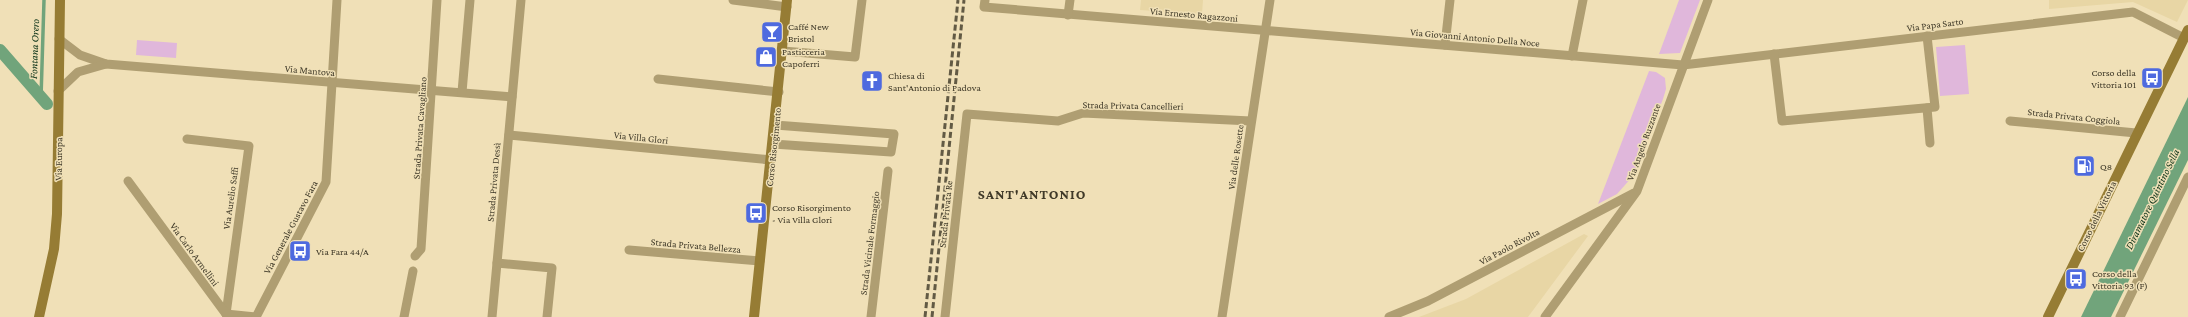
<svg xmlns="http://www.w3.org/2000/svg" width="2188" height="317" viewBox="0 0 2188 317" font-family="'Crimson Pro',serif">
	<rect width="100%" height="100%" fill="#f0e0b7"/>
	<g fill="#e8d6a5">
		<path d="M 1141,0 L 1203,0 L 1202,14 L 1140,10 Z"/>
		<path d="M 2049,0 L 2188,0 L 2177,22 L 2133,2 L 2049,9 Z"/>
		<path d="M 1584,234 L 1588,236 L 1528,317 L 1419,317 L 1466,299 Z"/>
	</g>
	<g fill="#e0b7db">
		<path d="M 1679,0 L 1700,0 L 1680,53 L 1659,54 Z"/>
		<path d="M 137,40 L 177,43 L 176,58 L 136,55 Z"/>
		<path d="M 1965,45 L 1969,94 L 1940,96 L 1936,47 Z"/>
		<path d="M 1649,71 L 1656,72 L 1665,78 L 1666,89 L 1663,99 L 1633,176 L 1617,194 L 1598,204 Z"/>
	</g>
	<path fill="#71a47b" d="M 2188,97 L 2188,160 L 2111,317 L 2081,317 Z"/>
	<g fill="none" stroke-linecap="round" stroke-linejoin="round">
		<path stroke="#71a47b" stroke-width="3.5" d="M 41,98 L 44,0"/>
		<path stroke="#71a47b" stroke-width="12" d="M 0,50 L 47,104"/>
		<g stroke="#af9e72" stroke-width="9">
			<path d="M 521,0 L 497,263 L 552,268 L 547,317"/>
			<path d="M 733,0 L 787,7"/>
			<path d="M 985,0 L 984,7 L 1683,65 L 2133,12 L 2184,38"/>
			<path d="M 1068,15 L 1070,0"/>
			<path d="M 59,39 L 80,55 L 106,64 L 512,97"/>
			<path d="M 1445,45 L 1450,0"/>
			<path d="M 783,51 L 855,57 L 862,0"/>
			<path d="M 1774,54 L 1782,121 L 1935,107 L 1927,36"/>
			<path d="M 1572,56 L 1583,0"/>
			<path d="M 658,79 L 779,92"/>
			<path d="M 58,91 L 78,72 L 106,64"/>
			<path d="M 462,92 L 470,0"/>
			<path d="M 1927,108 L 1930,143"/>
			<path d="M 2010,121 L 2136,133"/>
			<path d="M 509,135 L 771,160"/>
			<path d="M 187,139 L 249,146 L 226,314"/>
			<path d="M 773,144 L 891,152 L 894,134 L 775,125"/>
			<path d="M 128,181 L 226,314 L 256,317"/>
			<path d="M 629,250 L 760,261"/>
			<path d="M 415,256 L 421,249 L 437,0"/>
			<path d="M 256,317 L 326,182 L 337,0"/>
			<path d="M 404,317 L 413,271"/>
			<path d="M 492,317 L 497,263"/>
			<path d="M 871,317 L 888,171"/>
			<path d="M 945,317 L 967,114 L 1058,121 L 1083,113 L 1251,121"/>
			<path d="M 1222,317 L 1270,0"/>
			<path d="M 1389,317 L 1428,301 L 1634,193"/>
			<path d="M 1545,317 L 1637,191 L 1708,0"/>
			<path d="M 2120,317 L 2188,177"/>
		</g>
		<g stroke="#967c34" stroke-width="10">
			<path d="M 39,317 L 54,249 L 57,214 L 60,0"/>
			<path d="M 754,317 L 787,0"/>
			<path d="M 2048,317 L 2188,30"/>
		</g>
		<g stroke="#625a44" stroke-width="3" stroke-dasharray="6 3" stroke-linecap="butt">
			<path d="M 925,317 L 958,0"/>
			<path d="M 932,317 L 964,0"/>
		</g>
	</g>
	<defs>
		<g id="bar-square" transform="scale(1.15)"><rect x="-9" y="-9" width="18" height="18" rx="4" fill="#4e6adf" stroke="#f0e0b7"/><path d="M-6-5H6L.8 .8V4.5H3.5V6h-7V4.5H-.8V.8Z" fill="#fff"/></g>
		<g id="shop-square" transform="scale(1.15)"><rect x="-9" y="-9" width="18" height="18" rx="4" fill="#4e6adf" stroke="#f0e0b7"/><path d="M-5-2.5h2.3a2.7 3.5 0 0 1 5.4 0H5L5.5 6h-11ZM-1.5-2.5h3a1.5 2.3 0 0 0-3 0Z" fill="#fff"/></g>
		<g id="bus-square" transform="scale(1.15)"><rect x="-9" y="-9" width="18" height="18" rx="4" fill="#4e6adf" stroke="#f0e0b7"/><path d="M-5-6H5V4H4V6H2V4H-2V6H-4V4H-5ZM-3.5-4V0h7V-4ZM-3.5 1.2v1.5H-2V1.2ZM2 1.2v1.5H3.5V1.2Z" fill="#fff"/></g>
		<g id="church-square" transform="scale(1.15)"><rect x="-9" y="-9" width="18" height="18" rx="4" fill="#4e6adf" stroke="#f0e0b7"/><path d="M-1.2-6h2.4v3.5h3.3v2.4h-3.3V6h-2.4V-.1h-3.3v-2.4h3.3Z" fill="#fff"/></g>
		<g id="fuel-square" transform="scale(1.15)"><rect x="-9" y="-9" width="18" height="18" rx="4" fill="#4e6adf" stroke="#f0e0b7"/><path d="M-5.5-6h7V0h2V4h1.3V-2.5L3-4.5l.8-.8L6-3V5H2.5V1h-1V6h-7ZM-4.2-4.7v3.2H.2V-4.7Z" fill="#fff"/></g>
	</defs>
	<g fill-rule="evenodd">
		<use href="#bar-square" x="772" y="32"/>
		<use href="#shop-square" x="766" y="57"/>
		<use href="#bus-square" x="2152" y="78"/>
		<use href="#church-square" x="872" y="81"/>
		<use href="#fuel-square" x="2084" y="166"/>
		<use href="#bus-square" x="756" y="213"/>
		<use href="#bus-square" x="300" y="251"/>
		<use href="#bus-square" x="2076" y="279"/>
	</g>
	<g text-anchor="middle" stroke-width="3" stroke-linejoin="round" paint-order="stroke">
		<g font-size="10" fill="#3f3928" stroke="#f0e0b7">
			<text transform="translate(1194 14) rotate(5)" y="4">Via Ernesto Ragazzoni</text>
			<text transform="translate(1935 24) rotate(-7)" y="4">Via Papa Sarto</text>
			<text transform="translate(1475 37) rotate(5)" y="4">Via Giovanni Antonio Della Noce</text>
			<text transform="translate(310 70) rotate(5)" y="4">Via Mantova</text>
			<text transform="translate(1133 105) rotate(1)" y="4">Strada Privata Cancellieri</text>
			<text transform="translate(2074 116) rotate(6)" y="4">Strada Privata Coggiola</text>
			<text transform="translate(419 128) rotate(-86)" y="4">Strada Privata Cavagliano</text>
			<text transform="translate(641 137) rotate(6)" y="4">Via Villa Glori</text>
			<text transform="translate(1643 142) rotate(-70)" y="4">Via Angelo Ruzzante</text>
			<text transform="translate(773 147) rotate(-84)" y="4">Corso Risorgimento</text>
			<text transform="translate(1235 157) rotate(-82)" y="4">Via delle Rosette</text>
			<text transform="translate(58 159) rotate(-89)" y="4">Via Europa</text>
			<text transform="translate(493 182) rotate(-85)" y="4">Strada Privata Dessì</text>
			<text transform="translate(230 198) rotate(-82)" y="4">Via Aurelio Saffi</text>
			<text transform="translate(945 214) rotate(-84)" y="4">Strada Privata Re</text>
			<text transform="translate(2096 216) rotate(-64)" y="4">Corso della Vittoria</text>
			<text transform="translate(290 227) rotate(-62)" y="4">Via Generale Gustavo Fara</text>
			<text transform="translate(869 243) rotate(-83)" y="4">Strada Vicinale Formaggio</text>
			<text transform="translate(696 245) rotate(5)" y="4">Strada Privata Bellezza</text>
			<text transform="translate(1509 246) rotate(-28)" y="4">Via Paolo Rivolta</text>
			<text transform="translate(195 254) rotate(54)" y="4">Via Carlo Armellini</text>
		</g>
		<g font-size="10" fill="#3f3928" stroke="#f0e0b7" text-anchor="start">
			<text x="788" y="30">Caffé New<tspan x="788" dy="12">Bristol</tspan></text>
			<text x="782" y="55">Pasticceria<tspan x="782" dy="12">Capoferri</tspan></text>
			<text x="2136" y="76" text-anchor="end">Corso della<tspan x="2136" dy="12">Vittoria 101</tspan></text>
			<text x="888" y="79">Chiesa di<tspan x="888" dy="12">Sant'Antonio di Padova</tspan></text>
			<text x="2100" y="170">Q8</text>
			<text x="772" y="211">Corso Risorgimento<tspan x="772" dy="12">- Via Villa Glori</tspan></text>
			<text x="316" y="255">Via Fara 44/A</text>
			<text x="2092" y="277">Corso della<tspan x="2092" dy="12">Vittoria 93 (F)</tspan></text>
		</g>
		<g font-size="11" font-style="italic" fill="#0b3217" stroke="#f0e0b7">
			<text transform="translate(34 49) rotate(-88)" y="4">Fontana Orero</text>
			<text transform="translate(2152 199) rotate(-64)" y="4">Diramatore Quintino Sella</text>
		</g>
		<g font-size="14" font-weight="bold" letter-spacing="1" fill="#3f3928" stroke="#f0e0b7">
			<text x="1032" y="199">SANT'ANTONIO</text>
		</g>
	</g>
</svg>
